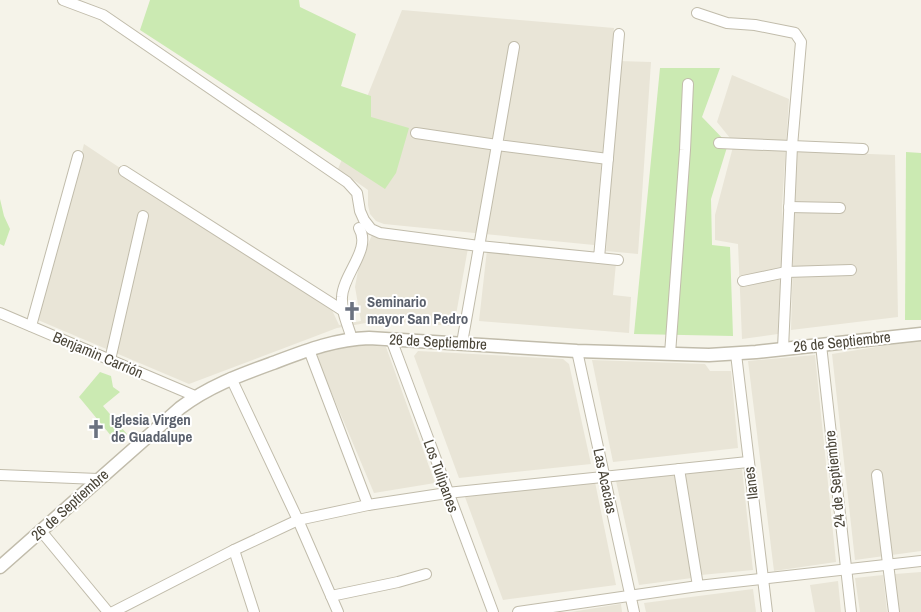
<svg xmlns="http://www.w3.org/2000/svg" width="921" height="612" viewBox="0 0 921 612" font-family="'Archivo Narrow',sans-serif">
	<rect width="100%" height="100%" fill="#f5f3e9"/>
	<g fill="#e9e5d7">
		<path d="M 402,10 L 614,28 L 594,245 L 384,224 L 376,221 L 370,214 L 368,205 L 368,190 L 338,169 Z"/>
		<path d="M 618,61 L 651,62 L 638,254 L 606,251 Z"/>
		<path d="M 732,75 L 789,99 L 782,206 L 783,235 L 778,334 L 742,339 L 738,244 L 715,240 L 715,215 L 734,143 L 717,122 Z"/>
		<path d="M 84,144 L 331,308 L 339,325 L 361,321 L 355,287 L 359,265 L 372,235 L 468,248 L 454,326 L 398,322 L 366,323 L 337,328 L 189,384 L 38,320 Z"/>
		<path d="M 796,151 L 895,155 L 898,317 L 791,330 Z"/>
		<path d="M 487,250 L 616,263 L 613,295 L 631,297 L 629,333 L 479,321 Z"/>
		<path d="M 921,341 L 921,551 L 855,560 L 832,354 L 908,342 Z"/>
		<path d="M 364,345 L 386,347 L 435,483 L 374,493 L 316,356 L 332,350 L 350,346 Z"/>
		<path d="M 418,351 L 563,359 L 569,364 L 591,464 L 459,478 L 414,356 Z"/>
		<path d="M 815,355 L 836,562 L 774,571 L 748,361 Z"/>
		<path d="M 592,360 L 705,364 L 710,371 L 731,371 L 738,448 L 613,462 Z"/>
		<path d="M 742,469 L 753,570 L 701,575 L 684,474 Z"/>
		<path d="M 674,474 L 692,578 L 639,585 L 616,481 Z"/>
		<path d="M 595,482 L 616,585 L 503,600 L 465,497 Z"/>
		<path d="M 921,572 L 921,612 L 899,612 L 895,574 Z"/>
		<path d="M 883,575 L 887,612 L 860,612 L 855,578 Z"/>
		<path d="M 838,581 L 841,612 L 815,612 L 810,585 Z"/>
		<path d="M 753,589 L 756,612 L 646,612 L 644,603 Z"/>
		<path d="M 621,604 L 622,612 L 571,612 L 620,604 Z"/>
	</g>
	<g fill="#cbeab2">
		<path d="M 150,0 L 299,0 L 300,7 L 356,34 L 341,86 L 371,96 L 371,117 L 409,128 L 396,173 L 385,189 L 140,30 Z"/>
		<path d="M 660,68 L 720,68 L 702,117 L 728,144 L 711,199 L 712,245 L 730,247 L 733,336 L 634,334 Z"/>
		<path d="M 906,152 L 921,153 L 921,320 L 905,320 Z"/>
		<path d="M 0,199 L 4,216 L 10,229 L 4,246 L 0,244 Z"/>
		<path d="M 100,372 L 111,376 L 113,387 L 120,392 L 103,406 L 127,434 L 117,443 L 79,397 Z"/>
	</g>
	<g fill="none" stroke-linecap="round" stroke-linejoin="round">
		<g stroke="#c1bcab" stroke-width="12">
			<g id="minor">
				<path d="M 63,0 L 103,15 L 347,182 L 357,193 L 360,211 L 364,220 L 371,229 L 380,233 L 479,246 L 599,258 L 619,34"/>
				<path d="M 697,13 L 727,23 L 755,25 L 795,33 L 801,42 L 792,146 L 783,349"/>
				<path d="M 514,47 L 497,145 L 608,159"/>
				<path d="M 416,133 L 497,145 L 462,343"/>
				<path d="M 719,143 L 863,149"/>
				<path d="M 124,171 L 342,310"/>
				<path d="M 789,207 L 840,208"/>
				<path d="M 599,258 L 618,260"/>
				<path d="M 743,281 L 786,272 L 851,270"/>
				<path d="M 0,313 L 195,396"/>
				<path d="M 31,326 L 78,156"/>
				<path d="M 352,339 C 348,325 341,311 342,297 C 343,274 372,249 359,228"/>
				<path d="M 391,339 L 493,612"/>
				<path d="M 821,345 L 851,612"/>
				<path d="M 309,350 L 368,505"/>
				<path d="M 577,351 L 634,612"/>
				<path d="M 670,354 L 685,150 L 688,84"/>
				<path d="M 736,354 L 767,612"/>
				<path d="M 110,360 L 143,216"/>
				<path d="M 231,378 L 298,520 L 338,612"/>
				<path d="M 679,469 L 698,586"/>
				<path d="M 0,475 L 98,479"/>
				<path d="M 877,475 L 894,612"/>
				<path d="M 41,531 L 108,612"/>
				<path d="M 234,550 L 254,612"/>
				<path d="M 331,596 L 398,582 L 426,574"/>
				<path d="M 113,612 L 234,550 L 298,520 L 368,505 L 447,493 L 748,462"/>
				<path d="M 518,612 L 698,586 L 921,561"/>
			</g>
		</g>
		<g stroke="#c1bcab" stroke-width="15">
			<path id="tertiary" d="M 0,567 L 180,408 C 209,386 240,375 273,363 C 305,351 335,339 369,338 L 577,351 L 709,355 L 756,352 L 921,334"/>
		</g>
		<use href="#minor" stroke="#fff" stroke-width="10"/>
		<use href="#tertiary" stroke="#fff" stroke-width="12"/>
	</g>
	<defs>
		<g id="church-bare" transform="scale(1.5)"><path d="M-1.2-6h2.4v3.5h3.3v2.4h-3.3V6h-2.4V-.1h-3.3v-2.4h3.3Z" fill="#6b7280" stroke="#fff" stroke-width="2.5" paint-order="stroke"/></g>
	</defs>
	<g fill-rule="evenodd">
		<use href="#church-bare" x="352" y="311"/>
		<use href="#church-bare" x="96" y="429"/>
	</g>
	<g text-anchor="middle" stroke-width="4" stroke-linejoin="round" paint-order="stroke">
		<g font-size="15" font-weight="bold" fill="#5b616d" stroke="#fff" text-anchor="start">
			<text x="367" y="307">Seminario<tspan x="367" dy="17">mayor San Pedro</tspan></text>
			<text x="111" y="425">Iglesia Virgen<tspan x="111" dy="17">de Guadalupe</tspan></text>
		</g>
		<g font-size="15" fill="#494437" stroke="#fff">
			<text transform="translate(438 342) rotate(3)" y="5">26 de Septiembre</text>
			<text transform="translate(842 342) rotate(-6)" y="5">26 de Septiembre</text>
			<text transform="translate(98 355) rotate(23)" y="5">Benjamin Carrión</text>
			<text transform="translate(441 476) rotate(70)" y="5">Los Tulipanes</text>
			<text transform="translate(835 479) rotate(-96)" y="5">24 de Septiembre</text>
			<text transform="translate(605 481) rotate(78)" y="5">Las Acacias</text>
			<text transform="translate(751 483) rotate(-97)" y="5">Ilanes</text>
			<text transform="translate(70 505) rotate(-42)" y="5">26 de Septiembre</text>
		</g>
	</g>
</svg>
